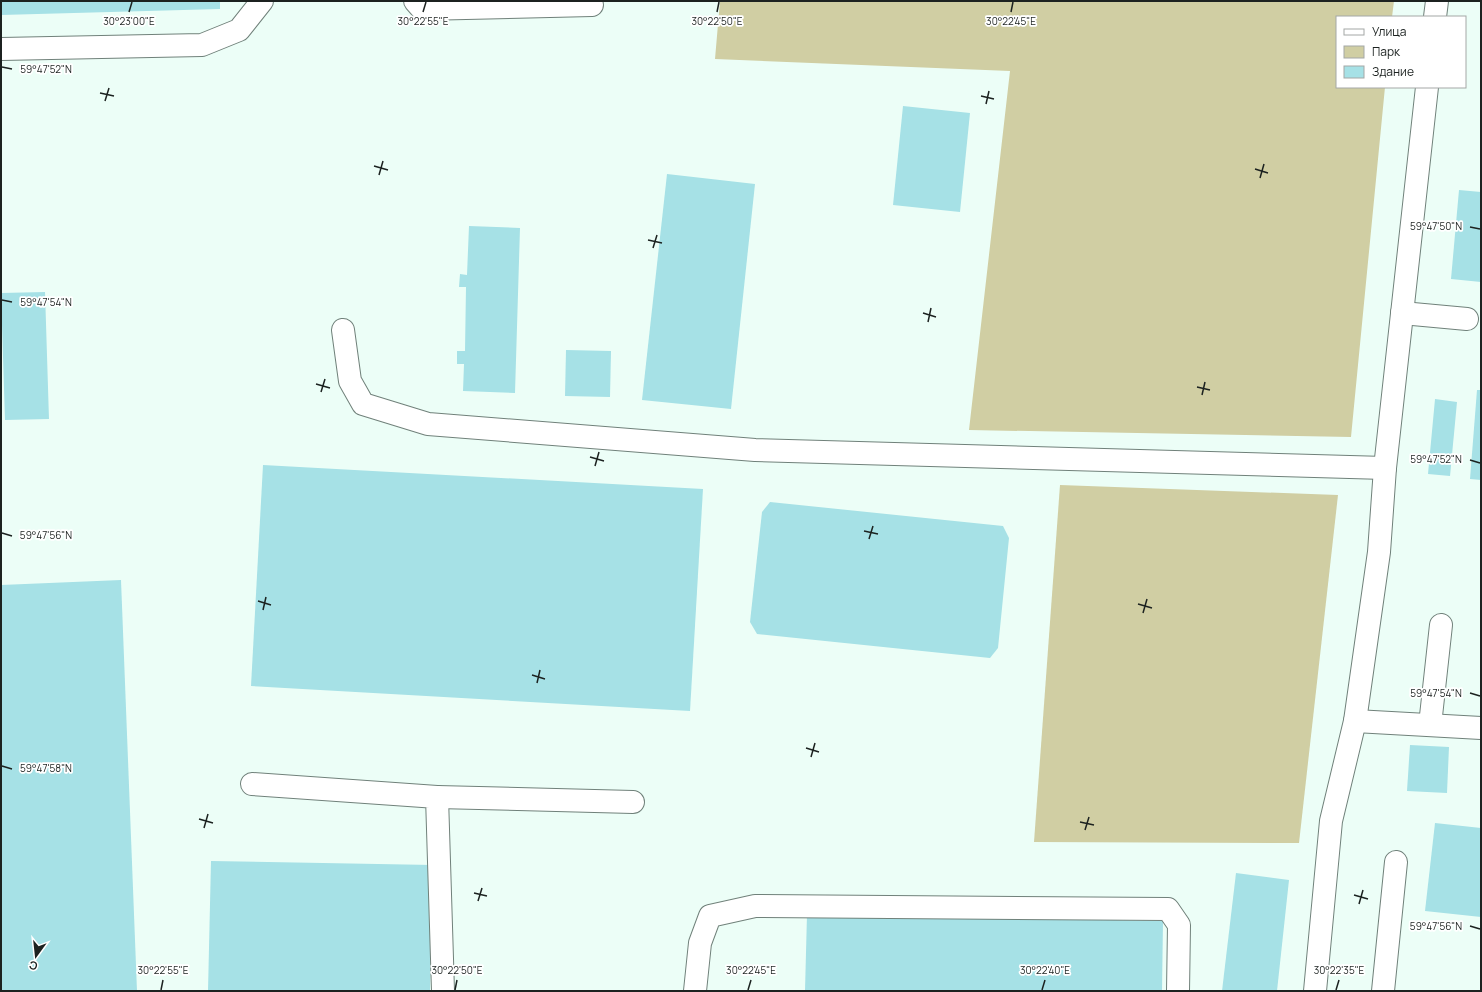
<svg xmlns="http://www.w3.org/2000/svg" width="1482" height="992" viewBox="0 0 1482 992" font-family="Manrope,sans-serif">
	<rect width="100%" height="100%" fill="#ecfef7"/>
	<g fill="#d0cea3">
		<path d="M 720,1 L 1394,1 L 1392,17 L 1337,17 L 1337,87 L 1385,87 L 1351,437 L 969,430 L 1010,71 L 715,59 Z"/>
		<path d="M 1060,485 L 1338,495 L 1299,843 L 1034,842 Z"/>
	</g>
	<g fill="#a6e1e6">
		<path d="M 1,1 L 220,1 L 220,9 L 1,15 Z"/>
		<path d="M 903,106 L 970,113 L 960,212 L 893,205 Z"/>
		<path d="M 667,174 L 755,184 L 731,409 L 642,400 Z"/>
		<path d="M 1459,190 L 1481,192 L 1481,282 L 1451,279 Z"/>
		<path d="M 469,226 L 520,228 L 515,393 L 463,391 L 464,364 L 457,364 L 457,351 L 465,351 L 466,287 L 459,287 L 460,274 L 467,275 Z"/>
		<path d="M 45,292 L 49,419 L 5,420 L 1,293 Z"/>
		<path d="M 566,350 L 611,351 L 610,397 L 565,396 Z"/>
		<path d="M 1477,390 L 1481,390 L 1481,480 L 1470,479 Z"/>
		<path d="M 1435,399 L 1457,402 L 1450,476 L 1428,474 Z"/>
		<path d="M 263,465 L 703,489 L 690,711 L 251,686 Z"/>
		<path d="M 770,502 L 1003,526 L 1009,538 L 998,648 L 990,658 L 757,634 L 750,622 L 762,512 Z"/>
		<path d="M 121,580 L 137,991 L 1,991 L 1,585 Z"/>
		<path d="M 1410,745 L 1449,747 L 1447,793 L 1407,791 Z"/>
		<path d="M 1435,823 L 1481,828 L 1481,917 L 1425,911 Z"/>
		<path d="M 211,861 L 433,865 L 430,991 L 208,991 Z"/>
		<path d="M 1236,873 L 1289,880 L 1277,991 L 1222,991 Z"/>
		<path d="M 807,914 L 1163,921 L 1162,991 L 805,991 Z"/>
	</g>
	<g fill="none" stroke-linecap="round" stroke-linejoin="round">
		<g stroke="#70817a" stroke-width="24">
			<g id="minor">
				<path d="M 415,1 L 422,9 L 592,5"/>
				<path d="M 1435,17 L 1437,1"/>
				<path d="M 1,49 L 202,45 L 239,30 L 262,1"/>
				<path d="M 1402,313 L 1467,319"/>
				<path d="M 343,330 L 350,381 L 363,404 L 428,424 L 755,450 L 1385,468"/>
				<path d="M 1355,721 L 1481,728"/>
				<path d="M 1430,725 L 1441,625"/>
				<path d="M 252,784 L 437,797 L 443,991"/>
				<path d="M 437,797 L 633,802"/>
				<path d="M 695,991 L 700,943 L 710,916 L 755,906 L 1168,909 L 1179,925 L 1178,991"/>
				<path d="M 1315,991 L 1331,821 L 1355,721 L 1379,552 L 1385,468 L 1427,87"/>
				<path d="M 1383,991 L 1396,862"/>
			</g>
		</g>
		<use href="#minor" stroke="#fff" stroke-width="22"/>
	</g>
	<path fill="none" stroke="#1c2220" stroke-width="1.5" d="M 129,12 L 132,2M 423,12 L 426,2M 717,12 L 719,2M 1011,12 L 1013,2M 2,67 L 12,69M 100,93 L 114,96M 981,96 L 994,99M 105,101 L 109,88M 986,104 L 989,91M 374,166 L 388,170M 1255,169 L 1268,173M 379,175 L 383,161M 1260,178 L 1264,164M 1470,227 L 1480,229M 648,240 L 662,243M 653,248 L 657,235M 2,300 L 12,302M 923,313 L 936,317M 928,322 L 931,308M 316,384 L 330,388M 1197,387 L 1210,390M 321,392 L 325,379M 1202,395 L 1205,382M 590,457 L 604,461M 1470,460 L 1480,463M 595,466 L 599,452M 864,531 L 878,534M 2,533 L 12,536M 869,539 L 873,526M 258,601 L 271,605M 1138,604 L 1152,608M 263,610 L 266,597M 1143,613 L 1147,599M 532,675 L 545,679M 537,683 L 540,670M 1470,693 L 1480,696M 806,748 L 819,752M 811,757 L 815,743M 2,766 L 12,769M 199,819 L 213,823M 1080,822 L 1094,825M 204,828 L 208,814M 1085,830 L 1089,817M 474,893 L 487,896M 1354,895 L 1368,899M 478,901 L 482,888M 1359,904 L 1363,890M 1470,926 L 1480,929M 161,990 L 163,980M 455,990 L 457,980M 748,990 L 751,980M 1042,990 L 1045,980M 1336,990 L 1339,980"/>
	<g font-size="10" text-anchor="middle" fill="#1c2220" stroke="#fff" stroke-width="3.5" stroke-linejoin="round" paint-order="stroke">
		<text x="129" y="25">30°23'00"E</text>
		<text x="423" y="25">30°22'55"E</text>
		<text x="717" y="25">30°22'50"E</text>
		<text x="1011" y="25">30°22'45"E</text>
		<text x="46" y="73">59°47'52"N</text>
		<text x="1436" y="230">59°47'50"N</text>
		<text x="46" y="306">59°47'54"N</text>
		<text x="1436" y="463">59°47'52"N</text>
		<text x="46" y="539">59°47'56"N</text>
		<text x="1436" y="697">59°47'54"N</text>
		<text x="46" y="772">59°47'58"N</text>
		<text x="1436" y="930">59°47'56"N</text>
		<text x="163" y="974">30°22'55"E</text>
		<text x="457" y="974">30°22'50"E</text>
		<text x="751" y="974">30°22'45"E</text>
		<text x="1045" y="974">30°22'40"E</text>
		<text x="1339" y="974">30°22'35"E</text>
	</g>
	<rect width="1482" height="992" fill="none" stroke="#1c2220" stroke-width="4"/>
	<rect x="1336" y="16" width="130" height="72" fill="#ffffff" stroke="#a4a7a6"/>
	<rect x="1344" y="29" width="20" height="6" fill="#ffffff" stroke="#a4a7a6"/>
	<text x="1372" y="36" font-size="12" fill="#1c2220">Улица</text>
	<rect x="1344" y="46" width="20" height="12" fill="#d0cea3" stroke="#a4a7a6"/>
	<text x="1372" y="56" font-size="12" fill="#1c2220">Парк</text>
	<rect x="1344" y="66" width="20" height="12" fill="#a6e1e6" stroke="#a4a7a6"/>
	<text x="1372" y="76" font-size="12" fill="#1c2220">Здание</text>
	<g transform="translate(36 956) rotate(195)" stroke="#ffffff" stroke-width="3" paint-order="stroke">
	<path d="M0-3L7 15L0 10L-7 15Z" fill="#1c2220"/>
	<text y="-6" font-size="11" font-weight="bold" text-anchor="middle" fill="#1c2220">С</text>
	</g>
</svg>
